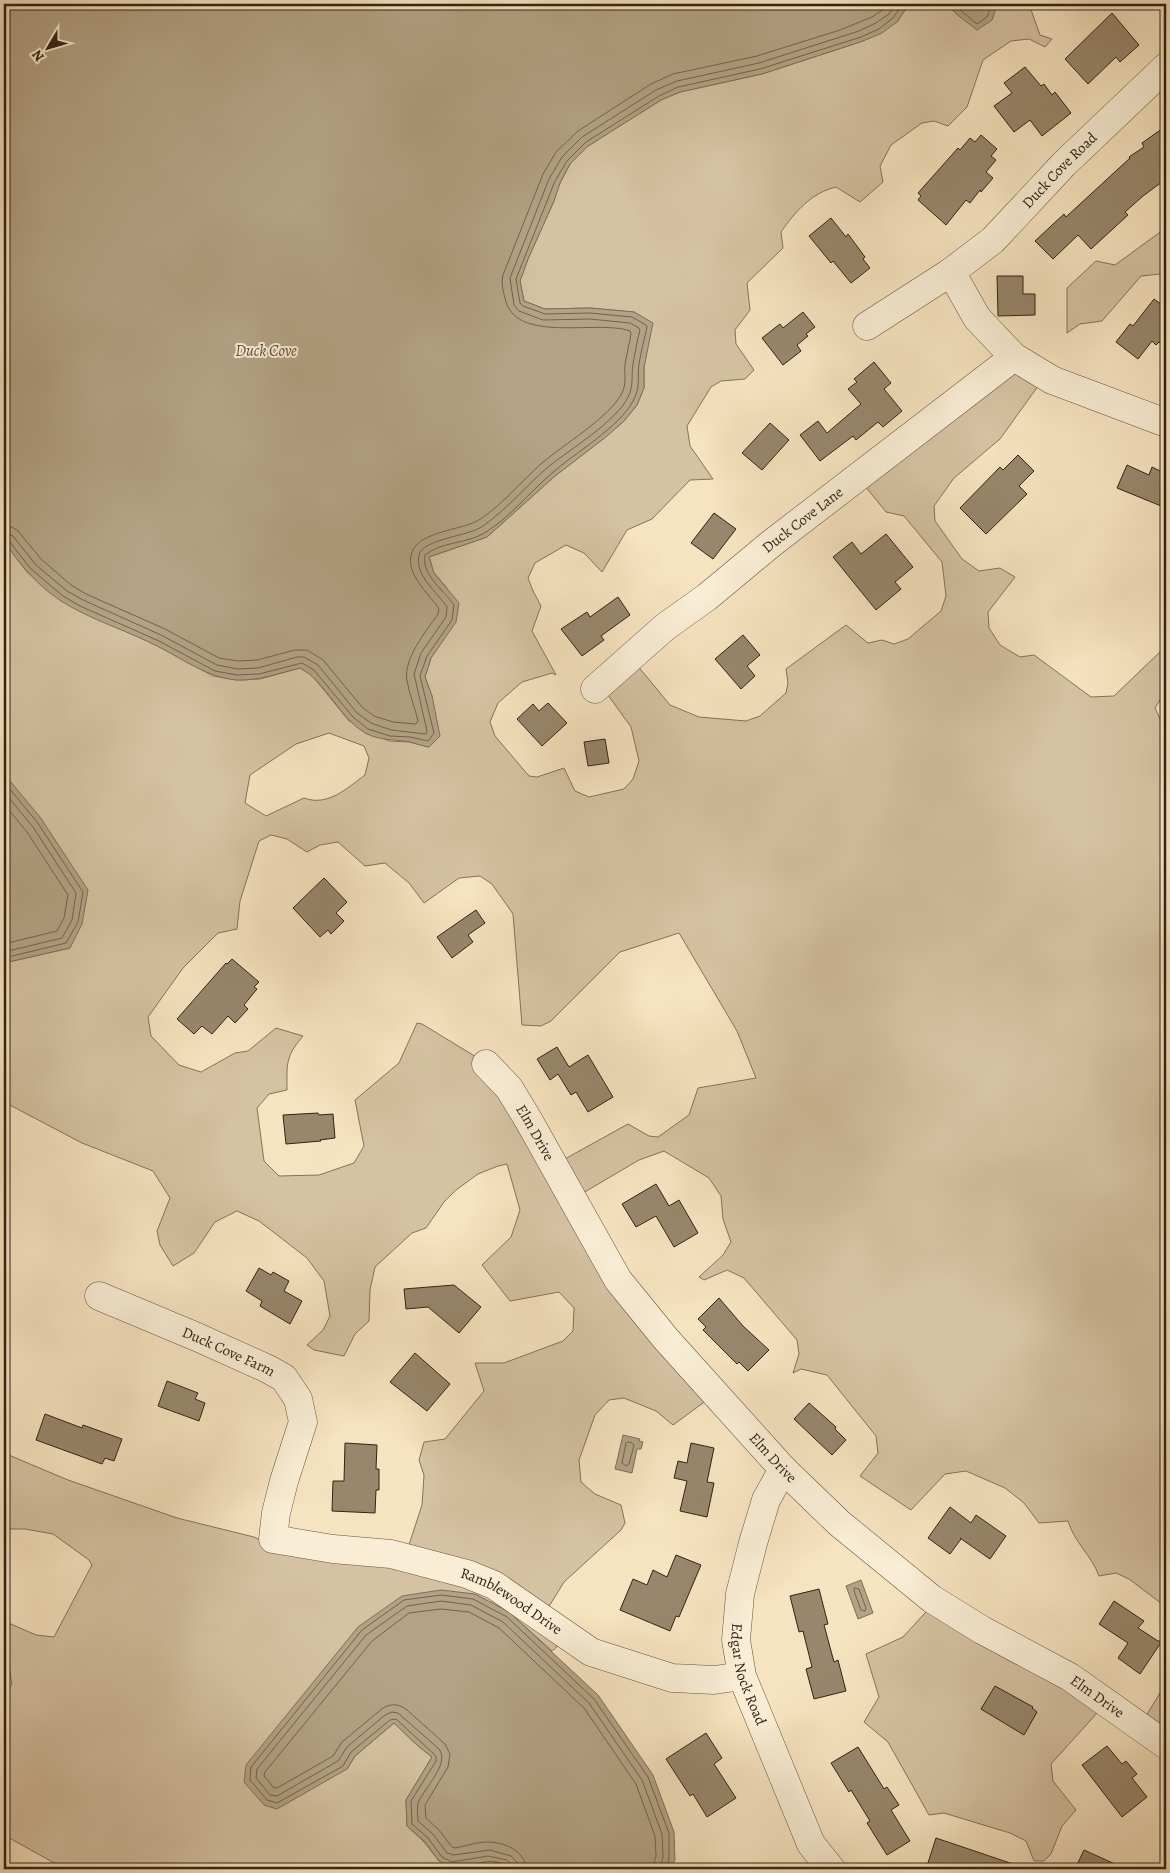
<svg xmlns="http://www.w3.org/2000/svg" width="1170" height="1873" viewBox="0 0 1170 1873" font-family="Alegreya,serif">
	<rect width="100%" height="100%" fill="#f6e3bf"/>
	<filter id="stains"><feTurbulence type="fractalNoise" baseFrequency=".004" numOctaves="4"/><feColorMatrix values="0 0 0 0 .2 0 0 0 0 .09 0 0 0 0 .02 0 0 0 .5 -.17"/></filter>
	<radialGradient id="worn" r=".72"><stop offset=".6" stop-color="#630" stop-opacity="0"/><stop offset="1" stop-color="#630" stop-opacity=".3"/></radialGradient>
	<g fill="#d5c2a2" stroke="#84725c" fill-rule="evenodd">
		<path d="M 909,4 L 946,4 L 960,17 L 992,20 L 997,4 L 1029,4 L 1040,35 L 1052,39 L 1045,47 L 1029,39 L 1011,41 L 983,60 L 967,107 L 948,126 L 934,121 L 922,123 L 891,145 L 880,166 L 883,182 L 860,202 L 836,187 C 811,193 795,212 781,232 L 783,248 L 747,283 L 750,310 L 735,330 L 736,344 L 754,370 L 745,379 L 721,381 L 711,387 L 687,426 L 690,446 L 713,479 L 690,480 L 652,519 L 627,530 L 602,572 L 584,553 L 566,545 L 535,563 L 528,578 L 533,591 L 541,606 L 532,631 L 556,675 L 552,673 L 522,682 L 498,703 L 490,722 L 495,736 L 529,776 L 537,777 L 564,768 L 575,791 L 589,797 L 624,789 L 633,779 L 639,761 L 631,727 L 605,691 L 632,659 L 670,705 L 699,717 L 746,721 L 760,716 L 786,693 L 788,683 L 786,669 L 846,625 L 868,643 L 882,640 L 894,644 L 908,639 L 941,611 L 946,596 L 942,562 L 904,516 L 886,512 L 860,480 L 1010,361 L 1041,382 L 1000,439 L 954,478 L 934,506 L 935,521 L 962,559 L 979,571 L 1000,568 L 1015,577 L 988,612 L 989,628 L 1000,645 L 1020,657 L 1034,655 L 1091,697 L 1114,696 L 1161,651 L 1166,638 L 1166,690 L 1155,708 L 1161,721 L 1166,726 L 1166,1607 L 1129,1579 L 1116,1573 L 1099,1576 C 1092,1556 1074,1542 1068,1521 L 1039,1523 L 1024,1503 L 1005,1488 L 966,1471 L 945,1474 L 911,1510 L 860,1476 L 878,1453 L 876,1436 L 827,1375 L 801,1369 L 793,1373 L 799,1354 L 797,1340 L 744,1278 L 727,1270 L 704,1280 L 699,1277 L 723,1255 L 731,1242 L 723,1219 L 721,1196 L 709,1178 L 664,1151 L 639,1160 L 583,1193 L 622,1273 L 714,1389 L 703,1403 L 673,1425 L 656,1411 L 624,1398 L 609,1400 L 595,1415 L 579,1460 L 581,1482 L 595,1494 L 621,1505 L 625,1523 L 621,1530 L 564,1582 L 548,1608 L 566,1639 L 552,1651 L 509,1612 L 441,1590 L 347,1769 L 355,1756 L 394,1723 L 418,1746 L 432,1757 L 406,1800 L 407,1826 L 424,1842 L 439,1861 L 481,1863 C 490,1860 502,1862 509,1869 L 65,1869 L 4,1835 L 4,1692 L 12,1685 L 9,1666 L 4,1649 L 4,1621 L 36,1635 L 54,1637 L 92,1565 L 89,1560 L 53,1534 L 25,1529 L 4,1529 L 4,1453 L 68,1480 L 177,1518 L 254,1537 L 260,1540 L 405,1557 L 422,1505 L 424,1475 L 419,1460 L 424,1442 L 445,1439 L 484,1391 L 475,1363 L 504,1363 L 563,1341 L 573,1331 L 574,1308 L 559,1292 L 510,1301 L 482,1265 L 511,1237 L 520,1210 L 507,1164 L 498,1166 L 478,1174 L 456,1190 L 444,1202 L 426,1228 L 412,1233 L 375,1267 L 370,1290 L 369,1321 L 355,1334 L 344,1356 L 314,1350 L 307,1345 L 323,1330 L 330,1316 L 324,1281 L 307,1258 L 259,1221 L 237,1211 L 215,1222 L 194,1253 L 173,1266 L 160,1245 L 157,1231 L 170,1198 L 153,1171 L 82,1143 L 4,1102 L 4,963 L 70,948 L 38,817 L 4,774 L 4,541 L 27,572 L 78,610 L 156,645 L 213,676 L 237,680 L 260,679 L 300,668 L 310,673 L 349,721 L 389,741 L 409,742 L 429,747 L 432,696 L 425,677 L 431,658 L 443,640 L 447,588 L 434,573 L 429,557 L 487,537 L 555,476 L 607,436 L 624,421 L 637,405 L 644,388 L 644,367 L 652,323 L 634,312 L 590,308 L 545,309 L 524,301 L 520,281 L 528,259 L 554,201 L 560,183 L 570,164 L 588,146 L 661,100 L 680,92 L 762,74 L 863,41 L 897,22 ZM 329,733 L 364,746 L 369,758 L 365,775 C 347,788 328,807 304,798 L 266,816 L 245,803 L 250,775 L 296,744 ZM 271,835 L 287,839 L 307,852 L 320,845 L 338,842 L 365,866 L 385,863 L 409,883 L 424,903 L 459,878 L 480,876 L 492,884 L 513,914 L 522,1025 L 541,1026 L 551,1021 L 620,952 L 679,933 L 737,1031 L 756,1078 L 698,1088 L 689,1115 L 658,1137 L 649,1136 L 628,1124 L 563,1160 L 496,1069 L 422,1024 L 417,1023 L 399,1063 L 355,1100 L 364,1146 L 354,1163 L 319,1175 L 279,1176 L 264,1161 L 257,1108 L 269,1094 L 287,1090 C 287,1064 285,1057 303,1036 L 276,1028 L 248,1051 L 235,1053 L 201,1072 L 179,1065 L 151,1036 L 148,1017 L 183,968 L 218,933 L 237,929 L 240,901 L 259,841 Z"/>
		<path d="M 1166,225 L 1166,278 L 1160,274 L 1141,276 L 1102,321 L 1080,324 L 1067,333 L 1067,288 L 1096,261 L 1115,265 L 1163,230 Z"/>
		<path d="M 937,1600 L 1108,1701 L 1051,1764 L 1053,1781 L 1076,1810 L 1062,1826 L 1051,1854 L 1044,1861 L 1034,1861 L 1026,1841 L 1010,1833 L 944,1813 L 929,1815 L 888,1742 L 864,1722 L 879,1697 L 866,1654 L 903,1637 Z"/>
		<path d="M 1166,1683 L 1166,1735 L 1143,1721 Z"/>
	</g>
	<g fill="#b3a285" stroke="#7f6f58">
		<path d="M 4,4 L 909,4 L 897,22 L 882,33 L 863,41 L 762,74 L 680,92 L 661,100 L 588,146 L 570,164 L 560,183 L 554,201 L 528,259 L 520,281 L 524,301 L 545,309 L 590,308 L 634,312 L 653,323 L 644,367 L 644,388 L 637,405 L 624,421 L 607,436 L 555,476 L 487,537 L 429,557 L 434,573 L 459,603 L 456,622 L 431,658 L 425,677 L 432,696 L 440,736 L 429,747 C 423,746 417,744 410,742 C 395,739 380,741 365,733 C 338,717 327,682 300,668 C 279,673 259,681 237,680 C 208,678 183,659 157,646 C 126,630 91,620 61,601 C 38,586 19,564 4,541 Z"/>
		<path d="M 946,4 L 997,4 L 992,20 L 977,30 L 960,17 Z"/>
		<path d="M 4,774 L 40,817 L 88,890 L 82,924 L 70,948 L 4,963 Z"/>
		<path d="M 623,1435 L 640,1439 L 639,1441 L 643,1442 L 641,1449 L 637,1449 L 632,1473 L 615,1469 Z"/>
		<path d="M 861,1580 L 873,1613 L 858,1619 L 846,1586 Z"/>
		<path d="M 441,1590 L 475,1594 L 509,1612 L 598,1695 L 653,1775 L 674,1832 L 675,1860 L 670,1869 L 509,1869 C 492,1850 468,1873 449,1866 C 436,1862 433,1851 425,1842 C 419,1836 413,1831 407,1826 L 406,1800 L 432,1757 L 418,1746 L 394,1723 L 355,1756 L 347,1769 L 277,1809 L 264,1805 L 244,1782 L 246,1765 L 358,1627 L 402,1596 Z"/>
	</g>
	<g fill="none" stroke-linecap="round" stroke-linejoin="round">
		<g stroke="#72624d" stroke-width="1">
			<path d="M 953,4 L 977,24 L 987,17 L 992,4"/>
			<path d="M 4,526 L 12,527 L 18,531 L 41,559 L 71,585 L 86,594 L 165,629 L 219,658 L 238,661 L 257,660 L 295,650 L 307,650 L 323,660 L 362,707 L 374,716 L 393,722 L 416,724 L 418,721 C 415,707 409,694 407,680 C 403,659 427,630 438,614 L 439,609 C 429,593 402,572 413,550 C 421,532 460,530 477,521 C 497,510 524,479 542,463 C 563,445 610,417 622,393 C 627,383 624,374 625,364 C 627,354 629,344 631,334 L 630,331 C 597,319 514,345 505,298 C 503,291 501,283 503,275 L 543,174 L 556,152 L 578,131 L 651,84 L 673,74 L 757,56 L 840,30 L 872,17 L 884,9 L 887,4"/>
			<path d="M 4,533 L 13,536 L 36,565 L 67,591 L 83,600 L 161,635 L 217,665 L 238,669 L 258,668 L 297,657 L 304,657 L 318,665 L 357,713 L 371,723 L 391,730 L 426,734 L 427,731 L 414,674 L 421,653 L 446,617 L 447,607 C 438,593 414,575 419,555 C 422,539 470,536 483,526 C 507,509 526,486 548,467 C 569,450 617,421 628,397 C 634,386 631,376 633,364 C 635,353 637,341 640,330 L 639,328 L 630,323 L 590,319 L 543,320 L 519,311 L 514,305 L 510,278 L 549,179 L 562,157 L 582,137 L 656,90 L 677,81 L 759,63 L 859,31 L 876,23 L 889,14 L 896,4"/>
			<path d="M 4,539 L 9,541 L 31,569 L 63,596 L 80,606 L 159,641 L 215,671 L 237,675 L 259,674 L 302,663 L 314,670 L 353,717 L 368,729 L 390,736 L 410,737 L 428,741 L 434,733 L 420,676 L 427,656 L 452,620 L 454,605 C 444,590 421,575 425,555 C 442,541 468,544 486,532 C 510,517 529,493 551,474 C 573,454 620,427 633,401 C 641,387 637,379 639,364 C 641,352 644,340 647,327 L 646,325 L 632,317 L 590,313 L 545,314 L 523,306 L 520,303 L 516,279 L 555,181 L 567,161 L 586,142 L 659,96 L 678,87 L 760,69 L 861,37 L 879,29 L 893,18 L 903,4"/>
			<path d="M 4,782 L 37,822 L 83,892 L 78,922 L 66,943 L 4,958"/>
			<path d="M 4,792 L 33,827 L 76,893 L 72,920 L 62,938 L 4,952"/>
			<path d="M 4,804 L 27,832 L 68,895 L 64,918 L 57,931 L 4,944"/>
			<path d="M 628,1442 L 632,1443 L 634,1445 L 629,1464 L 626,1466 L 622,1463 L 626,1443 Z"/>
			<path d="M 855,1588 L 859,1589 L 866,1608 L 865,1611 L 861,1610 L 854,1591 Z"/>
			<path d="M 512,1869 L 512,1865 L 507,1860 L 488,1856 L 452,1862 L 442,1857 L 428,1838 L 412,1824 L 411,1801 L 436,1761 L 436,1756 L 396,1719 L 390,1720 L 351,1752 L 343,1766 L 277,1803 L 267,1800 L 250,1780 L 251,1767 L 362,1630 L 404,1600 L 441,1595 L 473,1599 L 507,1617 L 594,1699 L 648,1777 L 669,1833 L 669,1859 L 666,1869"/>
			<path d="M 518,1869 L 517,1862 L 511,1856 L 490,1850 L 454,1855 L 447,1853 L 433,1834 L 418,1821 C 418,1815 416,1807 419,1801 C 425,1787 450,1764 439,1749 L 398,1713 L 392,1712 L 385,1715 L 347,1747 L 338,1761 L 277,1796 L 270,1795 L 256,1778 L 257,1769 L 366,1635 L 407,1606 L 441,1601 L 471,1605 L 503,1622 L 589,1703 L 642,1780 L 662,1834 L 663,1857 L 660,1869"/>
			<path d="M 526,1869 C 525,1850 504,1842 487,1842 C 478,1842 465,1846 455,1848 L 452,1847 L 439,1830 L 426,1818 L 425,1805 L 448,1767 L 450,1754 L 445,1744 L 407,1710 C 399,1704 392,1703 383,1708 L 342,1742 L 333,1756 L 277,1788 L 274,1788 L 264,1776 L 265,1772 L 372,1641 L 409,1613 L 441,1609 L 469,1612 L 499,1628 L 584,1708 L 636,1784 L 655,1836 L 656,1856 L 652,1869"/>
		</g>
	</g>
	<g fill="#98876d" stroke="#322315">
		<path d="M 1112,13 L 1139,45 L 1120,62 L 1116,57 L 1088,84 L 1065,59 Z"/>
		<path d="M 1025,67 L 1041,86 L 1044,84 L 1052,95 L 1055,92 L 1071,113 L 1042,136 L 1030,120 L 1014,132 L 994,106 L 1012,93 L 1004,83 Z"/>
		<path d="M 1166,126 L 1166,179 L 1143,196 L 1125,212 L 1128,215 L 1091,249 L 1078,235 L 1053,259 L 1035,241 L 1064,214 L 1066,217 L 1130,158 L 1129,157 L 1144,147 L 1142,143 Z"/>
		<path d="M 981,135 L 997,149 L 991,156 L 996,160 L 986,172 L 993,178 L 981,192 L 980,190 L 970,203 L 966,200 L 946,225 L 918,200 L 921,196 L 918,193 L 958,148 L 960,150 L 970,138 L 975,142 Z"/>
		<path d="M 831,218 L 846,237 L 848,234 L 865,257 L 863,259 L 870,268 L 851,283 L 833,261 L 831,263 L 809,236 Z"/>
		<path d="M 997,276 L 1023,276 L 1023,294 L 1035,294 L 1035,315 L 998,316 Z"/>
		<path d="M 1154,299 L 1166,308 L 1166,348 L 1159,342 L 1156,345 L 1152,341 L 1138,359 L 1116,342 L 1130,324 L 1133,326 Z"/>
		<path d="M 803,312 L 815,327 L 806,334 L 808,336 L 797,345 L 801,351 L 783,365 L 762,338 L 780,324 L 783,328 Z"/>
		<path d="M 874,362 L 891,383 L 884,389 L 902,411 L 883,427 L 878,422 L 856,440 L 853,436 L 820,461 L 800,435 L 818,421 L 827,433 L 861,404 L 848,389 L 857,382 L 854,379 Z"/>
		<path d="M 770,423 L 789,440 L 762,470 L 742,453 Z"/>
		<path d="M 1018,455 L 1034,471 L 1019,486 L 1027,494 L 986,534 L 960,508 L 1000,467 L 1003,470 Z"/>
		<path d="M 1127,465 L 1149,475 L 1152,467 L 1166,474 L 1166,508 L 1117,488 Z"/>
		<path d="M 714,513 L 736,529 L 713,559 L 691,543 Z"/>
		<path d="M 886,534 L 913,567 L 895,582 L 901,589 L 876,610 L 833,557 L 852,542 L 861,554 Z"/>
		<path d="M 618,597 L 630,615 L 601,636 L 604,640 L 582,656 L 561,629 L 587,612 L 590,617 Z"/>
		<path d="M 743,635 L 760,655 L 747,666 L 755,676 L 741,689 L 715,659 Z"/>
		<path d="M 548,703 L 567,723 L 542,746 L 517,719 L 533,704 L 539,711 Z"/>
		<path d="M 605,739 L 609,763 L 588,766 L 584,742 Z"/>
		<path d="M 324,878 L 347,902 L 336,913 L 344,921 L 331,934 L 328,930 L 320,937 L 293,908 Z"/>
		<path d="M 476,910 L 485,923 L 468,935 L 473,942 L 452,958 L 437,937 Z"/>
		<path d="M 232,959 L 259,982 L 254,987 L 257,989 L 244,1005 L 248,1009 L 235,1023 L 228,1016 L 212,1034 L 202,1026 L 194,1034 L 177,1019 L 226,963 L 227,964 Z"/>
		<path d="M 557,1047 L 569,1067 L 588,1055 L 613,1097 L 588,1112 L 576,1092 L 571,1095 L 558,1074 L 550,1080 L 537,1059 Z"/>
		<path d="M 318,1113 L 319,1115 L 333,1114 L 335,1138 L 320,1140 L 321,1141 L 286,1144 L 283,1115 Z"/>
		<path d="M 656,1184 L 669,1206 L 679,1200 L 698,1233 L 674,1247 L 656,1216 L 636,1227 L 622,1204 Z"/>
		<path d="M 259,1268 L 271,1275 L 273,1272 L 289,1281 L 284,1291 L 302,1301 L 290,1324 L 260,1306 L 262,1301 L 246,1291 Z"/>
		<path d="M 454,1285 L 481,1307 L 459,1333 L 428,1307 L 406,1309 L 404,1289 Z"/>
		<path d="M 719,1298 L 743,1326 L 769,1350 L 748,1371 L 739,1362 L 737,1364 L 703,1330 L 706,1327 L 698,1319 Z"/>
		<path d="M 415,1353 L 450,1384 L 427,1411 L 390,1382 Z"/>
		<path d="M 167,1381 L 198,1393 L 195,1399 L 205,1403 L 199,1421 L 158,1406 Z"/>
		<path d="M 809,1403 L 836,1427 L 835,1429 L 846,1440 L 832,1455 L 794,1419 Z"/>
		<path d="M 45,1414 L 82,1428 L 83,1425 L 122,1439 L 114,1461 L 105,1458 L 102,1464 L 36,1440 Z"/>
		<path d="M 345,1443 L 377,1445 L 376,1469 L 379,1469 L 379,1490 L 376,1490 L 375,1513 L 332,1511 L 333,1481 L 344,1481 Z"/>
		<path d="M 691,1443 L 714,1448 L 707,1482 L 714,1483 L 707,1517 L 680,1511 L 687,1481 L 674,1478 L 678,1461 L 687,1463 Z"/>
		<path d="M 950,1507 L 971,1523 L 976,1515 L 1006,1536 L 990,1559 L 960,1538 L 961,1539 L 950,1554 L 928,1538 Z"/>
		<path d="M 676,1555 L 701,1565 L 679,1617 L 676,1616 L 670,1631 L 620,1610 L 633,1579 L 647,1585 L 653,1570 L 667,1577 Z"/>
		<path d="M 819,1589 L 828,1624 L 824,1625 L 834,1662 L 838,1660 L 846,1691 L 814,1699 L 806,1669 L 812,1667 L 803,1631 L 799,1632 L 790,1596 Z"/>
		<path d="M 1114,1601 L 1144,1621 L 1138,1628 L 1158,1641 L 1162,1641 L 1140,1674 L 1118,1658 L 1128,1643 L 1099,1624 Z"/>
		<path d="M 995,1686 L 1033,1707 L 1032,1708 L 1037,1712 L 1024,1735 L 981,1709 Z"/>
		<path d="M 706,1733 L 722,1758 L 714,1764 L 736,1798 L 707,1817 L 693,1794 L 690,1796 L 666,1759 Z"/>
		<path d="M 1107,1746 L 1122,1764 L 1126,1761 L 1137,1774 L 1132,1778 L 1147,1797 L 1122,1817 L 1082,1765 Z"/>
		<path d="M 858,1747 L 884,1789 L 887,1787 L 899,1805 L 891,1810 L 910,1841 L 887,1855 L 867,1823 L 870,1821 L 851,1790 L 849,1792 L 831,1763 Z"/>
		<path d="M 936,1838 L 1019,1866 L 1019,1869 L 926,1869 Z"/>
		<path d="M 1084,1850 L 1126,1869 L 1075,1869 Z"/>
	</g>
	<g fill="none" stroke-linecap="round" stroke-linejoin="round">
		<g stroke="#635340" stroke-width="29">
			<g id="minor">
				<path d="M 951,272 L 977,318 L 1014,357 L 1052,380 L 1166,423"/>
				<path id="s1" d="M 867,326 L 951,272 L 993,240 L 1064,164 L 1166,67"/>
				<path id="s2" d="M 595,689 L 665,627 L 707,597 L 772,543 L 1014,357"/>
				<path id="s3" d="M 486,1064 L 509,1088 L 529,1121 L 618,1280 L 666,1339 L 783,1469 L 839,1523 L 932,1599 L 982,1630 L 1070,1677 L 1166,1745"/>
				<path id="s4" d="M 99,1296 L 197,1337 L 268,1369 L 284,1378 L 298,1399 L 303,1422 L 284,1481 L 276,1513 L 273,1539 L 333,1549 L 391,1554 L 467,1574 L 494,1585 L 591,1652 L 672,1678 L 714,1680 L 742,1676"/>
				<path id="s5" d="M 783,1469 L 766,1500 L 753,1543 L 740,1594 L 736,1640 L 742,1676 L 811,1844 L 831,1869"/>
			</g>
		</g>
		<use href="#minor" stroke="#f9edd5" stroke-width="28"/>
	</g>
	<g text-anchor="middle" stroke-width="4" stroke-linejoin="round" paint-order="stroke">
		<g font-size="15" fill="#322315" stroke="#f9edd5">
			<text dy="5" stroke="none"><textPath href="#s1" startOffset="249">Duck Cove Road</textPath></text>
			<text dy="5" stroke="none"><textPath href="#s2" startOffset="268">Duck Cove Lane</textPath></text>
			<text dy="5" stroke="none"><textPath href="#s3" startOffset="85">Elm Drive</textPath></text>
			<text dy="5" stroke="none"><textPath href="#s4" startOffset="141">Duck Cove Farm</textPath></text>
			<text dy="5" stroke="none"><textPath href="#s3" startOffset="490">Elm Drive</textPath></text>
			<text dy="5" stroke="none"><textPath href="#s4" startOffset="622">Ramblewood Drive</textPath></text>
			<text dy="5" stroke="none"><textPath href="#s5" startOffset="215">Edgar Nock Road</textPath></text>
			<text dy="5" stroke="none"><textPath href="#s3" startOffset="895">Elm Drive</textPath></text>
		</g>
		<g font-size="16" font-style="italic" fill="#5f4f3c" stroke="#f9edd5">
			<text x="266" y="356">Duck Cove</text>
		</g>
	</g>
	<rect width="1170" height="1873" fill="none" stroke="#f6e3bf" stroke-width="20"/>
	<rect x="5" y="5" width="1160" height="1863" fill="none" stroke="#322315" stroke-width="2.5"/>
	<rect x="10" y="10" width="1150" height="1853" fill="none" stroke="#322315"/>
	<g transform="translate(48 48) rotate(232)" stroke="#f9edd5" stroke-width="4" paint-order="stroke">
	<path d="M0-4L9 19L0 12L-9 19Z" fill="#322315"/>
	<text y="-8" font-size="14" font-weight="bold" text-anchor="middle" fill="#322315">N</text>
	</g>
	<rect width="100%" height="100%" filter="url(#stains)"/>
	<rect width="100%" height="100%" fill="url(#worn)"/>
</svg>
